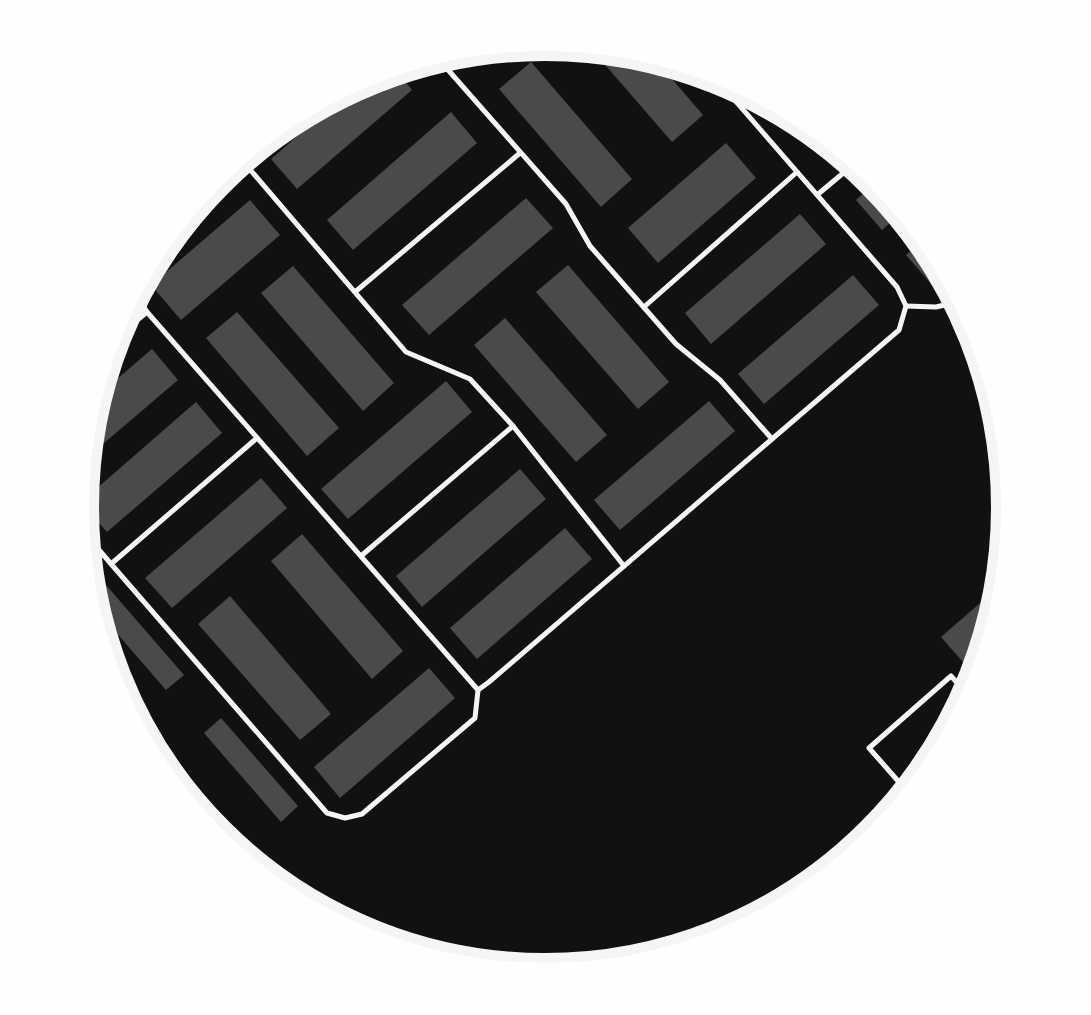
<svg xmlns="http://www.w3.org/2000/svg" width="1091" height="1015" viewBox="0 0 1091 1015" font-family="'Source Sans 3',sans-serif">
	<rect width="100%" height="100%" fill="#111"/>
	<g fill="#4a4a4a">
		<path d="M 594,52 L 660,65 L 703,115 L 672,142 Z"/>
		<path d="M 531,62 L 632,179 L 601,207 L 499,89 Z"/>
		<path d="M 397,72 L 412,90 L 297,189 L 271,159 L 356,85 L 368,77 Z"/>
		<path d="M 451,112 L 477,143 L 353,250 L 327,220 Z"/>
		<path d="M 792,123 L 828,147 L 818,155 Z"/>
		<path d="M 726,143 L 756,178 L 658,263 L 628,228 Z"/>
		<path d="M 877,181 L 899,215 L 882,230 L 856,200 Z"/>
		<path d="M 526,198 L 553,228 L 429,335 L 402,305 Z"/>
		<path d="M 250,200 L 280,235 L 181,320 L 151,285 Z"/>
		<path d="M 800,214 L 826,244 L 711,344 L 685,313 Z"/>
		<path d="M 919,244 L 941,278 L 932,285 L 906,255 Z"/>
		<path d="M 568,265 L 669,382 L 638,409 L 536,292 Z"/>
		<path d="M 293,266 L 394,383 L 363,411 L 261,293 Z"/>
		<path d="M 853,275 L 879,305 L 764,404 L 738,374 Z"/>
		<path d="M 237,312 L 339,428 L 307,456 L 206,338 Z"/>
		<path d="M 505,318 L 607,435 L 576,462 L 474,345 Z"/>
		<path d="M 152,349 L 178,380 L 90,455 L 103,391 Z"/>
		<path d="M 446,381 L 472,412 L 348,519 L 321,489 Z"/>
		<path d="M 709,401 L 735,431 L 620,530 L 594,500 Z"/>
		<path d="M 196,402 L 222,433 L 107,532 L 81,502 Z"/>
		<path d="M 520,469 L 546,499 L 422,607 L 396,576 Z"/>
		<path d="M 261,478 L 287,508 L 172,608 L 145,578 Z"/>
		<path d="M 565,528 L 592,559 L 477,659 L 450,628 Z"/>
		<path d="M 302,534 L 403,651 L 372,679 L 271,561 Z"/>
		<path d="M 106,585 L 184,675 L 166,690 L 101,615 L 97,593 Z"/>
		<path d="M 994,591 L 983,641 L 977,678 L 941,637 Z"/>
		<path d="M 230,596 L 331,714 L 300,740 L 198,624 Z"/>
		<path d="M 429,668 L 455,698 L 340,798 L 314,767 Z"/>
		<path d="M 221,718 L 298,806 L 281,822 L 204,733 Z"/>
	</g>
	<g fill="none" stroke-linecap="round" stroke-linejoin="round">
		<g stroke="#f5f5f5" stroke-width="5">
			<path d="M 442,63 L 566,204 L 590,246 L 676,344 L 720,380 L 772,439"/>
			<path d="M 248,157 L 247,166 L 406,352 L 470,379 L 513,426 L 624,566"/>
			<path d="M 817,195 L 854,164"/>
			<path d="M 190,218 L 247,166"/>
			<path d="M 355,292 L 520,153"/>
			<path d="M 906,306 L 936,307 L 957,302"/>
			<path d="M 644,307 L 797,172"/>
			<path d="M 113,340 L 147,312"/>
			<path d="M 86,535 L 327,813 L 345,818 L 362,814 L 475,718 L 478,690 L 147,312 L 137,296"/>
			<path d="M 361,556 L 513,426"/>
			<path d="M 111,564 L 257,438"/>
			<path d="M 478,690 L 489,682 L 899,330 L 906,306 L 897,287 L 713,75"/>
			<path d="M 906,790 L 869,748 L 951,676 L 969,696"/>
			<path d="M 699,942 L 731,916 L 753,918"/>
		</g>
	</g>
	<path d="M0 0H1091V1015H0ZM94 507a451 451 0 1 1 902 0a451 451 0 1 1-902 0Z" fill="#fefefe" fill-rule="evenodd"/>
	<path fill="none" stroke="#f5f5f5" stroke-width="10" d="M94 507a451 451 0 1 1 902 0a451 451 0 1 1-902 0Z"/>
</svg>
